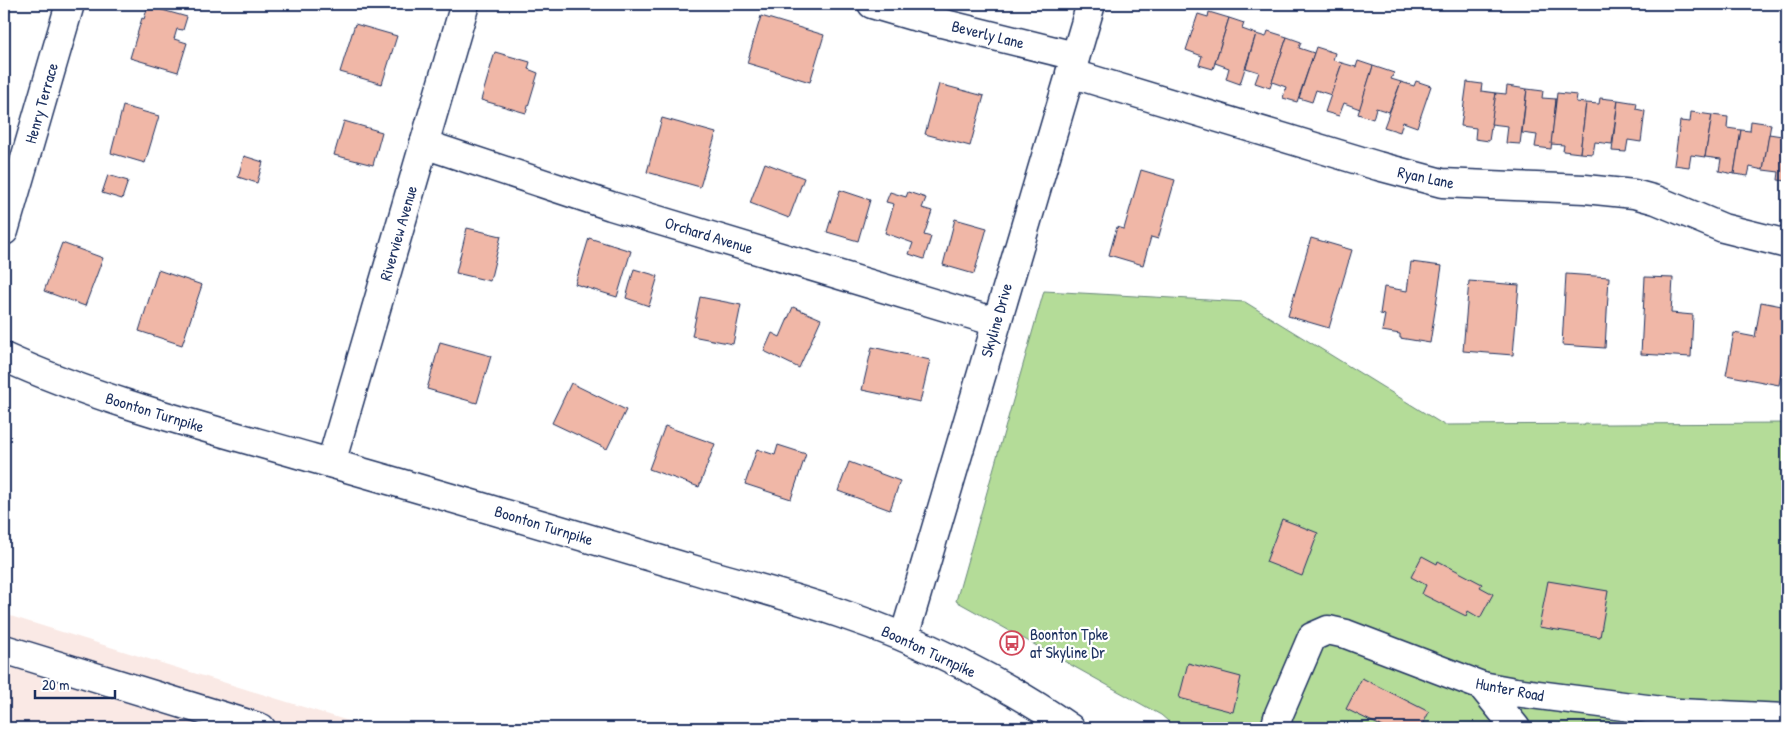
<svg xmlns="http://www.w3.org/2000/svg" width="1791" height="732" viewBox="0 0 1791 732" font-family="'Patrick Hand',sans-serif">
	<rect width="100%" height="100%" fill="#fff"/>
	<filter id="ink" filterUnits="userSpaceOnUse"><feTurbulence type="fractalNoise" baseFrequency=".02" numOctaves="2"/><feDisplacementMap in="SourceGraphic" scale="10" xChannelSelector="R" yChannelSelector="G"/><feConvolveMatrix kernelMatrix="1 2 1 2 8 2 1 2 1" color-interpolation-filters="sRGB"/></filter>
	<g filter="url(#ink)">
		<path fill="#fae9e5" d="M 4,614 L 371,728 L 4,728 Z"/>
		<path fill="#b4dc98" stroke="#68867b" d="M 1044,291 L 1245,302 L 1444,425 L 1787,423 L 1787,714 L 1716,728 L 1176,728 L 1161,715 L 956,601 Z"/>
		<g fill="#f0b7a7" stroke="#1b2f5e">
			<path d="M 564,4 L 578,4 L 576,8 Z"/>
			<path d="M 148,6 L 187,17 L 183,30 L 177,29 L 174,39 L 187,43 L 178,72 L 130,58 L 142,18 L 144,19 Z"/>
			<path d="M 1209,12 L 1229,18 L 1213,69 L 1199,65 L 1202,56 L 1186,50 L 1198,14 L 1208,17 Z"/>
			<path d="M 761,16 L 824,35 L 810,82 L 747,63 Z"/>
			<path d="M 1229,18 L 1244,23 L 1242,29 L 1256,34 L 1240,84 L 1226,79 L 1229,68 L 1215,63 Z"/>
			<path d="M 355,24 L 397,36 L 382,84 L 340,72 Z"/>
			<path d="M 1268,31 L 1287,37 L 1270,88 L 1255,83 L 1259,72 L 1246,68 L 1256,34 L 1266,37 Z"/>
			<path d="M 1287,37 L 1301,42 L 1299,48 L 1314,53 L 1297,102 L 1283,98 L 1286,87 L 1272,82 Z"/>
			<path d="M 1316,47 L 1335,53 L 1333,60 L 1342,63 L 1331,95 L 1316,90 L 1312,102 L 1299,98 Z"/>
			<path d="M 495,52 L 530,62 L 528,69 L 538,73 L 526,113 L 481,100 Z"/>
			<path d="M 1358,61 L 1373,66 L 1360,109 L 1344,103 L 1339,116 L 1325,112 L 1342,63 L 1356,67 Z"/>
			<path d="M 1373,66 L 1394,73 L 1391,79 L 1401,82 L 1389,112 L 1376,108 L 1373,119 L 1358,114 Z"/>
			<path d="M 1416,81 L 1431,86 L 1417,127 L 1403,122 L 1400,132 L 1384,127 L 1401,82 L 1414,86 Z"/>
			<path d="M 1467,82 L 1482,84 L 1481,91 L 1496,93 L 1489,141 L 1475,139 L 1476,128 L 1461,126 Z"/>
			<path d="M 939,84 L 984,96 L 970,146 L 925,134 Z"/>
			<path d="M 1507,86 L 1527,89 L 1520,144 L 1506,143 L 1508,126 L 1491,124 L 1496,93 L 1506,94 Z"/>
			<path d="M 1527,89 L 1543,91 L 1542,98 L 1556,99 L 1551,149 L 1535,147 L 1537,135 L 1522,133 Z"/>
			<path d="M 1557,93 L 1577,95 L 1576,102 L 1586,103 L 1580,153 L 1563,151 L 1564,145 L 1551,144 Z"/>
			<path d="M 1600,98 L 1618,100 L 1612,144 L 1595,142 L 1593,154 L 1580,153 L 1586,103 L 1599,104 Z"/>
			<path d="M 1618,100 L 1637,103 L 1636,109 L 1645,111 L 1641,142 L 1628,140 L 1626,152 L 1612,151 Z"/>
			<path d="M 123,106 L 159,116 L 145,163 L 111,153 Z"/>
			<path d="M 1691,112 L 1712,115 L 1705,157 L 1691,155 L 1689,167 L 1674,165 L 1680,121 L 1690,122 Z"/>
			<path d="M 1712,115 L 1728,117 L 1727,128 L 1741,130 L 1734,174 L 1719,171 L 1721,159 L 1705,157 Z"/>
			<path d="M 662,118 L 716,133 L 700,187 L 647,172 Z"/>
			<path d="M 344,121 L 382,132 L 373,165 L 334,155 Z"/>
			<path d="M 1751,121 L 1771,124 L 1763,170 L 1750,167 L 1748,176 L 1734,174 L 1741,130 L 1750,131 Z"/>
			<path d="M 1783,126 L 1787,127 L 1787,181 L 1778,180 L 1779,172 L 1763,170 L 1769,134 L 1782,136 Z"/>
			<path d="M 244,156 L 263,162 L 257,183 L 238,177 Z"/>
			<path d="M 765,163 L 804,178 L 789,218 L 750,203 Z"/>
			<path d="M 1141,170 L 1175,180 L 1158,239 L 1151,237 L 1143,265 L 1109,255 L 1117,227 L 1124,229 Z"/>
			<path d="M 108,175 L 128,181 L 122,199 L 102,193 Z"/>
			<path d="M 840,190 L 870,200 L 858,241 L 827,232 Z"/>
			<path d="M 890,192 L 906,197 L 908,192 L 926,198 L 922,208 L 932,211 L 924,235 L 931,237 L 924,259 L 909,254 L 913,243 L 885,233 L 894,204 L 886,202 Z"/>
			<path d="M 955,219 L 987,228 L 974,274 L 943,265 Z"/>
			<path d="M 467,228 L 501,236 L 490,281 L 456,273 Z"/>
			<path d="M 589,238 L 631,251 L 617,297 L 575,284 Z"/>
			<path d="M 1311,238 L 1352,250 L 1329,328 L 1288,316 Z"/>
			<path d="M 62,243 L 103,258 L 85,306 L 44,291 Z"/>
			<path d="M 1411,262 L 1442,266 L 1430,343 L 1400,338 L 1400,334 L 1382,331 L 1385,315 L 1380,314 L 1384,287 L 1407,291 Z"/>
			<path d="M 634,269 L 658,276 L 649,306 L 626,298 Z"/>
			<path d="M 158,270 L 202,285 L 182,345 L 139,331 Z"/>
			<path d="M 1566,274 L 1609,277 L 1605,348 L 1562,345 Z"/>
			<path d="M 1645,277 L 1673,278 L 1671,313 L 1693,315 L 1691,357 L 1641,354 Z"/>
			<path d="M 1469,281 L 1519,285 L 1513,355 L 1463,351 Z"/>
			<path d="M 700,297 L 741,305 L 733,344 L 692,336 Z"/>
			<path d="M 1761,302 L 1787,307 L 1787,342 L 1779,385 L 1726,375 L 1734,333 L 1755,337 Z"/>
			<path d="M 793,307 L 821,319 L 799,368 L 764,351 L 772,333 L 780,337 Z"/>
			<path d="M 440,342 L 491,356 L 477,403 L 427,389 Z"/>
			<path d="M 872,347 L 930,360 L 920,402 L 862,390 Z"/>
			<path d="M 571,383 L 626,410 L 607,449 L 552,423 Z"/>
			<path d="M 665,426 L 715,444 L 699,487 L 649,469 Z"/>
			<path d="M 778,445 L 806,454 L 791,499 L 745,484 L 757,449 L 775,455 Z"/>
			<path d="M 849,462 L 900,481 L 890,510 L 838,491 Z"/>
			<path d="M 1282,519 L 1318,533 L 1302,576 L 1266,562 Z"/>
			<path d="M 1422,556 L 1437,564 L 1438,561 L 1482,584 L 1480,587 L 1493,594 L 1480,618 L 1468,611 L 1466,616 L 1422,594 L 1426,585 L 1411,577 Z"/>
			<path d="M 1548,581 L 1608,591 L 1600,637 L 1539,627 Z"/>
			<path d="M 1188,663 L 1241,677 L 1233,712 L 1179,698 Z"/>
			<path d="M 1362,678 L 1429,712 L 1421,728 L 1385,728 L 1346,709 Z"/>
		</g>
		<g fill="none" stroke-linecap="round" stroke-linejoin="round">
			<g stroke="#1b2f5e" stroke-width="31">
				<g id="minor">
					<path d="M 872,4 L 913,16 L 1075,56"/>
					<path d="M 1070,73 L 1378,166 L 1442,183 L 1585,189 L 1634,194 L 1656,200 L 1723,228 L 1787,244"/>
					<path d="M 424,144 L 611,206 L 996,322"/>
					<path d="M 4,231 L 70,4"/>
					<path d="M 331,463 L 465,4"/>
					<path d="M 904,637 L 1091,4"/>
					<path d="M 4,649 L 261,728"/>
					<path d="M 1482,686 L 1516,728"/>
					<path d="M 1275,728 L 1279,714 L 1312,637 L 1328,630 L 1346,634 L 1482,686 L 1515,692 L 1678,713 L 1787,718"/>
				</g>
			</g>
			<g stroke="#1b2f5e" stroke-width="31">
				<path id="major" d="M 4,357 C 102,402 208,428 312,458 C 443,495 574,534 705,573 C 751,586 797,598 842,614 C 920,640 1002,681 1070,728"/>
			</g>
			<use href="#minor" stroke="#fff" stroke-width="28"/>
			<use href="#major" stroke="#fff" stroke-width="28"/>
		</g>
	</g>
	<defs>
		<g id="bus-ring" transform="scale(1.25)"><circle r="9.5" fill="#fff" stroke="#d1495b" stroke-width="1.5"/><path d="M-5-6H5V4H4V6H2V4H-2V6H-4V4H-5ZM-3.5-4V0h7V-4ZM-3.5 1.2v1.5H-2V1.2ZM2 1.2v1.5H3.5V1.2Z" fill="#d1495b"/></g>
	</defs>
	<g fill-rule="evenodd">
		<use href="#bus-ring" x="1012" y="643"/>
	</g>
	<g text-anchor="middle" stroke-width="4.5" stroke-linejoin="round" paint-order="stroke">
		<g font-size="16" fill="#1b2f5e" stroke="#fff">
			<text transform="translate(988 34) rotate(14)" y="6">Beverly Lane</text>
			<text transform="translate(41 103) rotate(-74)" y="6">Henry Terrace</text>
			<text transform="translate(1426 177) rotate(12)" y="6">Ryan Lane</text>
			<text transform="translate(398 233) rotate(-74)" y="6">Riverview Avenue</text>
			<text transform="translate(709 235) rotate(17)" y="6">Orchard Avenue</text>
			<text transform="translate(996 320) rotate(-74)" y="6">Skyline Drive</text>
			<text transform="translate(155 412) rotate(17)" y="6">Boonton Turnpike</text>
			<text transform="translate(544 525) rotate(17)" y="6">Boonton Turnpike</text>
			<text transform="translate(929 651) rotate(25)" y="6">Boonton Turnpike</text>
			<text transform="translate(1510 689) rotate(11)" y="6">Hunter Road</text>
		</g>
		<g font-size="16" fill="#1b2f5e" stroke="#fff" text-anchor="start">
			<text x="1030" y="640">Boonton Tpke<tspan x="1030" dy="18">at Skyline Dr</tspan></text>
		</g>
	</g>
	<rect width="1791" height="732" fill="none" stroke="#fff" stroke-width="20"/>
	<rect x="10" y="10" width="1771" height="712" fill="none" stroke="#1b2f5e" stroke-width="2" filter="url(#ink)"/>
	<path d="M35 690v8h80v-8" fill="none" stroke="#1b2f5e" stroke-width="2.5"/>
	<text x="42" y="690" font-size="15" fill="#1b2f5e" stroke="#ffffff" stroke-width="4" paint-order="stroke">20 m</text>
</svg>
